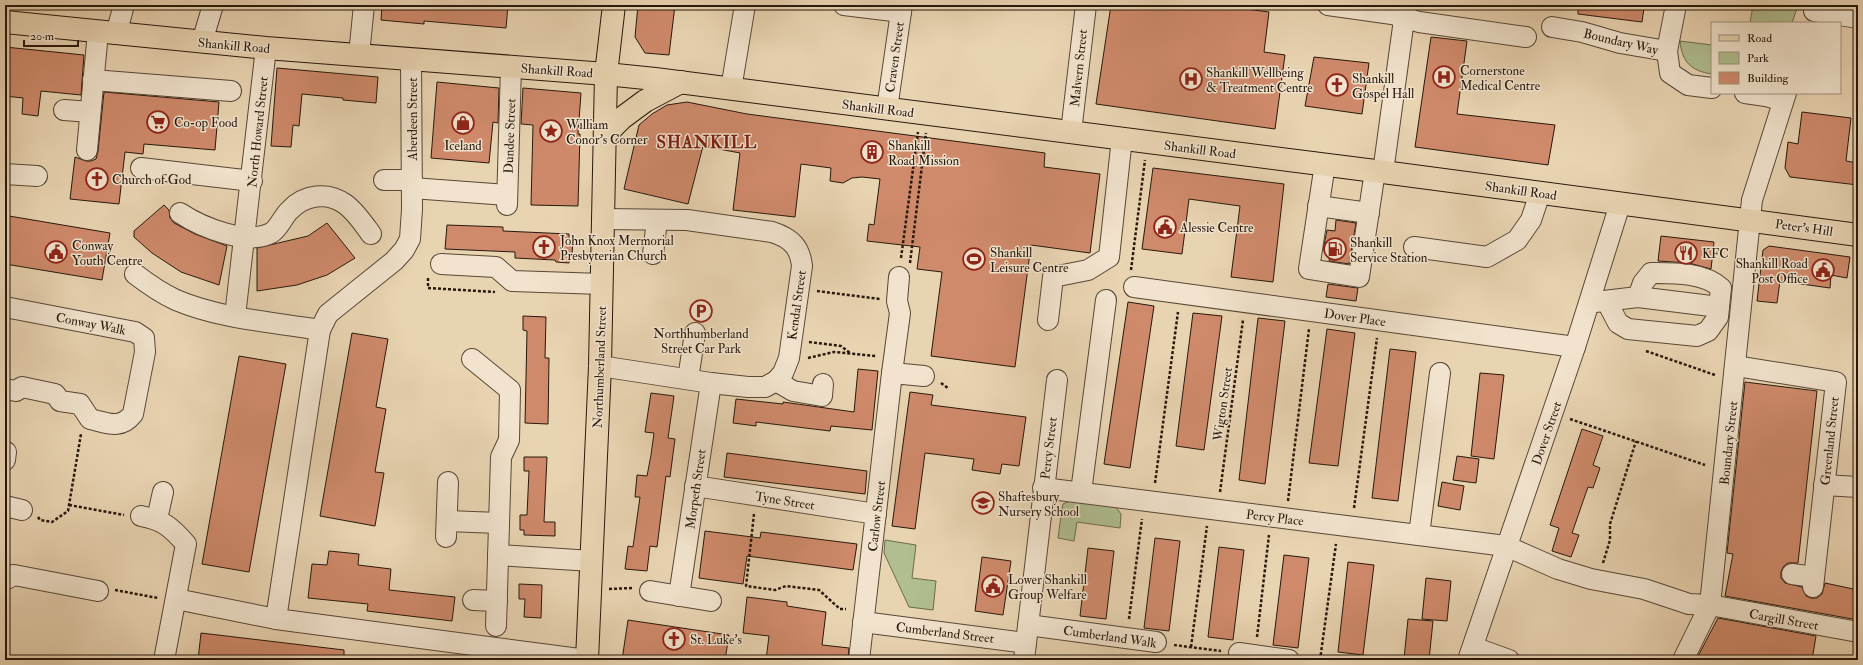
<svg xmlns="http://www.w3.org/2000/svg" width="1863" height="665" viewBox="0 0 1863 665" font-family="'IM FELL Double Pica',serif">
	<rect width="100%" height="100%" fill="#e9d4b2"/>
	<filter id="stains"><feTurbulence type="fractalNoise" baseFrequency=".005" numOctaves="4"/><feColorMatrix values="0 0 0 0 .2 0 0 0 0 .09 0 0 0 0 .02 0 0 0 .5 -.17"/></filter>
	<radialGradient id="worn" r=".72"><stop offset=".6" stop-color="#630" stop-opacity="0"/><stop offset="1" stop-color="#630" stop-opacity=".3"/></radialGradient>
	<g fill="#b0be90" stroke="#6c6b4e">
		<path d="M 1753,5 L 1798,5 L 1792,23 L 1750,23 Z"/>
		<path d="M 1680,41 L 1712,45 L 1712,74 C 1691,71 1682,62 1680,41 Z"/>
		<path d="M 1070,501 L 1116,507 L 1121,514 L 1120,528 L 1077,522 L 1074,541 L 1058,538 L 1062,508 L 1063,504 Z"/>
		<path d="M 885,540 L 916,545 L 912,578 L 936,581 L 933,610 L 909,607 L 884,553 Z"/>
	</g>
	<g fill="#cf8a6b" stroke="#27180c">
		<path d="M 382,5 L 508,5 L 506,28 L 424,21 L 424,24 L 381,20 Z"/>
		<path d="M 638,5 L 675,5 L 669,55 L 645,53 L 635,37 Z"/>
		<path d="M 1111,5 L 1217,5 L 1269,12 L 1264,52 L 1285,55 L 1275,129 L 1096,104 Z"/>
		<path d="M 1578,5 L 1639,5 L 1639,8 L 1644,8 L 1642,22 L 1578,14 Z"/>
		<path d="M 1431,37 L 1467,41 L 1457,114 L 1555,125 L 1548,165 L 1415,147 Z"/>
		<path d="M 5,47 L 84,55 L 81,95 L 41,91 L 38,116 L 22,114 L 23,98 L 5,96 L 8,65 L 5,65 Z"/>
		<path d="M 1314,57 L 1369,63 L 1362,114 L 1305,106 Z"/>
		<path d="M 277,68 L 378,77 L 376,103 L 343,100 L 343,98 L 302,94 L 299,126 L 293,125 L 291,147 L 271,146 Z"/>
		<path d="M 437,82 L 499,88 L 498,123 L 493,122 L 489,163 L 431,158 Z"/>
		<path d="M 523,88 L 581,93 L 578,134 L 580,134 L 578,206 L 531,205 L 533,125 L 521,124 Z"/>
		<path d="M 104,92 L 219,102 L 215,150 L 144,144 L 143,154 L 125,152 L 119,204 L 70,199 L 75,157 L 86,161 L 91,161 L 96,159 L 98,151 Z"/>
		<path d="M 687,102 L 747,114 L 1045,153 L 1044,167 L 1100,174 L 1090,253 L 1031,245 L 1015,367 L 931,356 L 942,272 L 917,269 L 920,247 L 867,241 L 869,224 L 874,225 L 880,179 L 862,177 L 852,178 L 843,183 L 830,181 L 831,168 L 801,164 L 795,217 L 733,210 L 740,153 L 703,146 L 688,204 L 624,189 L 639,125 L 652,114 L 667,105 Z"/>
		<path d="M 1802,112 L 1851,118 L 1846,161 L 1858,163 L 1858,185 L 1790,177 L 1785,168 L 1788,142 L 1798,144 Z"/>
		<path d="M 1153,168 L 1284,184 L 1273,282 L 1231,277 L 1240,206 L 1189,199 L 1182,254 L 1142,249 Z"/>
		<path d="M 164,205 L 169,210 L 170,218 L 174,223 L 195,234 L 227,246 L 219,285 L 181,272 L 152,253 L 134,237 L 134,231 Z"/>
		<path d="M 9,216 L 110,233 L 102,280 L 5,264 L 5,241 Z"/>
		<path d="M 1336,220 L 1356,223 L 1349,264 L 1329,261 L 1331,251 L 1323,250 L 1327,230 L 1335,231 Z"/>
		<path d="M 327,223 L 355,258 L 327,275 L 297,285 L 257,291 L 257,248 L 308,236 Z"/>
		<path d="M 447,225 L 503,227 L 503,231 L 569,234 L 569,239 L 573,240 L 572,255 L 569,255 L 569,263 L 556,262 L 555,260 L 515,258 L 515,252 L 445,249 Z"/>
		<path d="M 1661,236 L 1714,242 L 1711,269 L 1689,263 L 1658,261 Z"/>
		<path d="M 1769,246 L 1850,257 L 1847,278 L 1831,275 L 1830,288 L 1780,281 L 1777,303 L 1757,301 L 1763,250 Z"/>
		<path d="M 1328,284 L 1358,288 L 1356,301 L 1326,297 Z"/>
		<path d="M 1128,302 L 1154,306 L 1130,468 L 1104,464 Z"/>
		<path d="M 1193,313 L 1222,316 L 1204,450 L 1176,446 Z"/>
		<path d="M 523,316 L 546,317 L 545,358 L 549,358 L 548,424 L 525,423 L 527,331 L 523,330 Z"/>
		<path d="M 1258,318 L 1285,321 L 1265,484 L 1239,480 Z"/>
		<path d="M 1327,329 L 1355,333 L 1338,466 L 1309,463 Z"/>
		<path d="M 352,333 L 388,339 L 376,407 L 386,409 L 375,472 L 384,473 L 375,526 L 320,516 Z"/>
		<path d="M 1390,349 L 1416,352 L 1398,501 L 1372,498 Z"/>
		<path d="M 239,356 L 286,364 L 249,572 L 202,564 Z"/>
		<path d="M 858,369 L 878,371 L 872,430 L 831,426 L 830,431 L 756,422 L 756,426 L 733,423 L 736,399 L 783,404 L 783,402 L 854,412 Z"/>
		<path d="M 1480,373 L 1504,375 L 1494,459 L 1471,456 Z"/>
		<path d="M 1745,382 L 1817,391 L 1798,563 L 1788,563 L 1783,567 L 1781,572 L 1781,578 L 1785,583 L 1802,587 L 1806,596 L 1811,598 L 1817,598 L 1822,594 L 1825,583 L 1858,590 L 1858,620 L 1725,596 L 1733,554 L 1727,553 Z"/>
		<path d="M 910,392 L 933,395 L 931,405 L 1026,417 L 1019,466 L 1002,464 L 1000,474 L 972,470 L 974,459 L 925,453 L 915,529 L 892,526 Z"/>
		<path d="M 651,393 L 674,396 L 668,438 L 675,439 L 670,477 L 666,476 L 657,547 L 650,546 L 647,571 L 625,569 L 628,546 L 633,547 L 640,497 L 635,497 L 637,475 L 647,476 L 651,455 L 654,433 L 645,432 Z"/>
		<path d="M 1582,429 L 1603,436 L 1593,465 L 1600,468 L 1593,488 L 1588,487 L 1572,533 L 1579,535 L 1571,557 L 1552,551 L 1559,528 L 1550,525 Z"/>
		<path d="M 727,453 L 867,471 L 865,494 L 724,477 Z"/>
		<path d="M 1457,456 L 1479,459 L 1476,483 L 1453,480 Z"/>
		<path d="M 524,457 L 547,457 L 544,522 L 555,522 L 555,536 L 524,535 L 524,530 L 520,530 L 520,515 L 527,515 L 529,471 L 524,471 Z"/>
		<path d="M 1442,482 L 1464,486 L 1460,510 L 1438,506 Z"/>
		<path d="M 705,531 L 760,538 L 761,532 L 857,544 L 853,570 L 747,556 L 743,584 L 699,578 Z"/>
		<path d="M 1155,538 L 1180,541 L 1169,631 L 1144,628 Z"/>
		<path d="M 1219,547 L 1244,550 L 1233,640 L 1208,637 Z"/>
		<path d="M 1088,548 L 1114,551 L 1106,619 L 1080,616 Z"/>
		<path d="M 329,551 L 359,554 L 358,565 L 391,569 L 389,590 L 455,597 L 452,621 L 367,611 L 368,604 L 308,598 L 312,564 L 327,565 Z"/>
		<path d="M 1284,555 L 1309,558 L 1298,648 L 1273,645 Z"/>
		<path d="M 982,557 L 1011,561 L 1003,615 L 975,611 Z"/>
		<path d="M 1348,562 L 1374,565 L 1363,655 L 1338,652 Z"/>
		<path d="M 1426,578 L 1451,581 L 1447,621 L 1422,619 Z"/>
		<path d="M 519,584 L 542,585 L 541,618 L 524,617 L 525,599 L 519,599 Z"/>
		<path d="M 747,597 L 787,602 L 787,606 L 826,612 L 822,645 L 849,648 L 848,660 L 766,660 L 769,636 L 743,633 Z"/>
		<path d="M 1718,618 L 1816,636 L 1812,660 L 1696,660 Z"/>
		<path d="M 1408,619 L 1433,621 L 1429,660 L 1404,659 Z"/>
		<path d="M 628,620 L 729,635 L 725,660 L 622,660 Z"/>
		<path d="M 201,633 L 344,650 L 344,660 L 198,660 Z"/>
	</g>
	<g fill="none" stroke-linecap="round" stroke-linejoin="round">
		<g stroke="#584736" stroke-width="22">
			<g id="minor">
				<path d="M 844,5 L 901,12"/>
				<path d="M 1328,5 L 1392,14 L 1419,22 L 1526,37"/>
				<path d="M 1676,5 L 1667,51 L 1670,73 L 1688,85 L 1712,88"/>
				<path d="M 1814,11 L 1858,18"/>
				<path d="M 1552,27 L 1582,32 L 1620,43 L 1667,51"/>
				<path d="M 116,34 L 124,5"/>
				<path d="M 202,42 L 213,5"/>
				<path d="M 359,55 L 364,5"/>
				<path d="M 93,80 L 231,91"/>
				<path d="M 731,89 L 745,5"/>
				<path d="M 1745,93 L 1766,96 L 1783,101"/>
				<path d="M 887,109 L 902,5"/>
				<path d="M 64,110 L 90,112"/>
				<path d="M 1071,132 L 1086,5"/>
				<path d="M 87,150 L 98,32"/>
				<path d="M 1325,164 L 1309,269 L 1359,277 L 1375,171"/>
				<path d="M 141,168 L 252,181"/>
				<path d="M 1383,172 L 1406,5"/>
				<path d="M 5,174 L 37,176"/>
				<path d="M 384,180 L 412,180"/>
				<path d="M 412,188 L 507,195"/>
				<path d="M 507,205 L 511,67"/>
				<path d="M 1318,206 L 1369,213"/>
				<path d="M 180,213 C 201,227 247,246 271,233 C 279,229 283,216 290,210 C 304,195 327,191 345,204 C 355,211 363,223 371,234"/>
				<path d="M 1414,247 L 1487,257 L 1517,240 L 1531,220 L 1540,193"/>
				<path d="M 653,254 L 657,220"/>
				<path d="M 441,264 L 496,267 L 512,281 L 602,284"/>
				<path d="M 135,274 C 148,284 161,293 176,300 C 221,319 273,322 320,330 L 276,619"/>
				<path d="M 1134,287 L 1575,347"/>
				<path d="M 1595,302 L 1638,297 L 1719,307"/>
				<path d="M 1607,302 L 1618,323 L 1628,329 L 1697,336 L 1708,331 L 1718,317 L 1721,288 C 1704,272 1673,273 1651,273 L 1643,283 L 1638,297"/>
				<path d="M 5,307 L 135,332 L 144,338 L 145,352 L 133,414 C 120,430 108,423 90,419 L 80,404 L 60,401 L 55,394 L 22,387 L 16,391 L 5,389"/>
				<path d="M 235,316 L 266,48"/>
				<path d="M 1048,320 L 1053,277 L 1088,270 L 1109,257 L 1122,138"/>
				<path d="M 320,330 L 328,314 L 394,261 L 404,250 L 410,239 L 412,209 L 411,59"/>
				<path d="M 472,359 L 510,390 L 509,440 L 501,457 L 496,626"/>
				<path d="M 600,366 L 711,383 L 748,387 L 765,387 L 776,381 L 783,373 L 789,358 L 802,266 C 800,247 791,238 772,232 L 687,220 L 603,219"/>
				<path d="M 1736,366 L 1836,382 L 1813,587"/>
				<path d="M 892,373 L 900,313 L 897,301 L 899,277"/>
				<path d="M 688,379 L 695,333"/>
				<path d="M 776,381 L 793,391 L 822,396 L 823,384"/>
				<path d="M 5,460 L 6,452"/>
				<path d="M 1824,485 L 1858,487"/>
				<path d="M 695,486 L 876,514"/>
				<path d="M 1043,488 L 1506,546 L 1558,569 L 1591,579 L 1644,589 L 1689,604 L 1710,605 L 1858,632"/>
				<path d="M 1081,492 L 1106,300"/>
				<path d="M 5,506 L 22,510"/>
				<path d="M 141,516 C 163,520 171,527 186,544 L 164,660"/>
				<path d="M 157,519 L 163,492"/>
				<path d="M 447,521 L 499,523"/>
				<path d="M 1419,535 L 1440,373"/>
				<path d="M 446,537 L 448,482"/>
				<path d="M 498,555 L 592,561"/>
				<path d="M 1792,574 L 1814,577"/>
				<path d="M 5,580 L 14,575 L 98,591"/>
				<path d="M 650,591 L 711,601"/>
				<path d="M 679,596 L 711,383"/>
				<path d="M 176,599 L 276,619 L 587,660"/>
				<path d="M 473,600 L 497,601"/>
				<path d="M 863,622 L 1026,643"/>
				<path d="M 1028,625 L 1156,642"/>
				<path d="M 1473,647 L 1509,660"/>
				<path d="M 1239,653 L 1289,660"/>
				<path d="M 859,660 L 892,373 L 924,376"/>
				<path d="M 1024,660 L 1057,380"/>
				<path d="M 1468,660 L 1575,347 L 1620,204"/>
				<path d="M 1683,660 L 1710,605 L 1752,200 L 1786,93"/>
			</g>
		</g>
		<g stroke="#27180c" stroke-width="24">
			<g id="major">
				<path d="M 5,22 L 266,48 L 606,74 L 655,79 L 1383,172 L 1858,235"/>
				<path d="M 605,135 L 622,118 L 645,101 L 681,82"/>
				<path d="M 587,660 L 600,366 L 606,74 L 614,5"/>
			</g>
		</g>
		<g stroke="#27180c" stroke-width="2.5" stroke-dasharray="3 2" stroke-linecap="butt">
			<path d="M 901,258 L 918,132"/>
			<path d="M 910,263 L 926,133"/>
			<path d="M 1131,270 L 1145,160"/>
			<path d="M 428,278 L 428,288 L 495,292"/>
			<path d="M 817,291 L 880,299"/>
			<path d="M 809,342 L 841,346 L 850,353"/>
			<path d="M 1646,351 L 1715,375"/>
			<path d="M 808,358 L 834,352 L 876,356"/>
			<path d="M 941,383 L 948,388"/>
			<path d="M 1570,419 L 1705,465"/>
			<path d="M 1155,483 L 1178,312"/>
			<path d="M 1220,492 L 1243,320"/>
			<path d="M 1288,501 L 1309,329"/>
			<path d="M 69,505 L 124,515"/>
			<path d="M 1354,508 L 1377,338"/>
			<path d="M 754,514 L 746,586 L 775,590 L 786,586 L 819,590 L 840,609 L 846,609"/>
			<path d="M 38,517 L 40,520 L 52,522 L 68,511 L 81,434"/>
			<path d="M 1603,563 L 1610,540 L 1610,524 L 1636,441"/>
			<path d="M 609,589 L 632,588"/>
			<path d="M 115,590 L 158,598"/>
			<path d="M 1129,619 L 1142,519"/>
			<path d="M 1257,637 L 1269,535"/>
			<path d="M 1174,645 L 1221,651"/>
			<path d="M 1191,647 L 1207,526"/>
			<path d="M 1320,660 L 1336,544"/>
		</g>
		<use href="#minor" stroke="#f1e3cd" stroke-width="20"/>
		<use href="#major" stroke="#e9d4b2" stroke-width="22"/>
	</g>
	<defs>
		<g id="hospital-ring" transform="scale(1.15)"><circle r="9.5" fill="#f1e3cd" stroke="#8f2418" stroke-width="1.5"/><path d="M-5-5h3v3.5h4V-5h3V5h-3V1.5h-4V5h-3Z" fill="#8f2418"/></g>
		<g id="church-ring" transform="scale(1.15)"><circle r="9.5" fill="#f1e3cd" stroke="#8f2418" stroke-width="1.5"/><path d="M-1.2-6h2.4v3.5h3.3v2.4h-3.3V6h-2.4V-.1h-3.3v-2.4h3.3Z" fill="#8f2418"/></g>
		<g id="supermarket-ring" transform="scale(1.15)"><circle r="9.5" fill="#f1e3cd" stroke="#8f2418" stroke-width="1.5"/><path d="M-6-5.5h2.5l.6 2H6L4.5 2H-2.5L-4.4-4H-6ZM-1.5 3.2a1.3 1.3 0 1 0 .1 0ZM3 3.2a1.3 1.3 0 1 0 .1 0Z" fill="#8f2418"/></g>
		<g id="shop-ring" transform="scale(1.15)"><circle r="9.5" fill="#f1e3cd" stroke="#8f2418" stroke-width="1.5"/><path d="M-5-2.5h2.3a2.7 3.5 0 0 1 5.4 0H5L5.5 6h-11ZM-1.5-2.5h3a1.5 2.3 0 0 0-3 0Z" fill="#8f2418"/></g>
		<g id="sight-ring" transform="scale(1.15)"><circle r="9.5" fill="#f1e3cd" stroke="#8f2418" stroke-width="1.5"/><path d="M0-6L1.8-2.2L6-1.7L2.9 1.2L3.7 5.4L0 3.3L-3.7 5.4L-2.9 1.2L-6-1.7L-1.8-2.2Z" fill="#8f2418"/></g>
		<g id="building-ring" transform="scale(1.15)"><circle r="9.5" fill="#f1e3cd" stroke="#8f2418" stroke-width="1.5"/><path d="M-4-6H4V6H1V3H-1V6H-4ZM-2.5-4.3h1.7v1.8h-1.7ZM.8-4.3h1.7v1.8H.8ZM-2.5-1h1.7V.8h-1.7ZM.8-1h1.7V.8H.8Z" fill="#8f2418"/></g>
		<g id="civic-ring" transform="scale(1.15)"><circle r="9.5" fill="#f1e3cd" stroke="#8f2418" stroke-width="1.5"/><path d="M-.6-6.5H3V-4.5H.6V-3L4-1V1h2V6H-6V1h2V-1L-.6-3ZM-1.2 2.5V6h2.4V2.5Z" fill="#8f2418"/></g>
		<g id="fuel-ring" transform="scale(1.15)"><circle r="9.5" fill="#f1e3cd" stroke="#8f2418" stroke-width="1.5"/><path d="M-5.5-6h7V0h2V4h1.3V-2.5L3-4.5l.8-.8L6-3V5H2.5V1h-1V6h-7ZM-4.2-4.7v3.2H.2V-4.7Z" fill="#8f2418"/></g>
		<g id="restaurant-ring" transform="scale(1.15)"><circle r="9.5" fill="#f1e3cd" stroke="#8f2418" stroke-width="1.5"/><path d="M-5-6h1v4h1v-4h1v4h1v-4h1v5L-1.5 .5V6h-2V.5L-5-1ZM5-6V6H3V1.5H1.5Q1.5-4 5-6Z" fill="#8f2418"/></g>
		<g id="stadium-ring" transform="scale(1.15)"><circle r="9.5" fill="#f1e3cd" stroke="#8f2418" stroke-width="1.5"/><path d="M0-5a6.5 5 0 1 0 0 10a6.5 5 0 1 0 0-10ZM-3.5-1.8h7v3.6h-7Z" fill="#8f2418"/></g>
		<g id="parking-ring" transform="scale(1.15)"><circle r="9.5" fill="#f1e3cd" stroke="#8f2418" stroke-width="1.5"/><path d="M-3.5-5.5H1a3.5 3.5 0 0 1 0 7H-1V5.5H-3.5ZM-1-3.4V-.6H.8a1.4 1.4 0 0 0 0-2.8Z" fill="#8f2418"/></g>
		<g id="school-ring" transform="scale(1.15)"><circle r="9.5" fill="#f1e3cd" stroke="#8f2418" stroke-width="1.5"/><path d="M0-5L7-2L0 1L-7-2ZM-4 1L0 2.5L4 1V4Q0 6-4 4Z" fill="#8f2418"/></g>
	</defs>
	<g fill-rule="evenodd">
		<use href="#hospital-ring" x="1444" y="77"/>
		<use href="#hospital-ring" x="1191" y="79"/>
		<use href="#church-ring" x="1337" y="85"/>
		<use href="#supermarket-ring" x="158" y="122"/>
		<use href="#shop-ring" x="463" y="123"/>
		<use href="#sight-ring" x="551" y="131"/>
		<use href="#building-ring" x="872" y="152"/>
		<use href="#church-ring" x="97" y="179"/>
		<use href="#civic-ring" x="1165" y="227"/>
		<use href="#church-ring" x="544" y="247"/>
		<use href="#fuel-ring" x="1335" y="249"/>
		<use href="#civic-ring" x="56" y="252"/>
		<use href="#restaurant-ring" x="1686" y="253"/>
		<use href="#stadium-ring" x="974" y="259"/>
		<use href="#civic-ring" x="1823" y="270"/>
		<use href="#parking-ring" x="701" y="311"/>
		<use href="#school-ring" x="983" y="503"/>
		<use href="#civic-ring" x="993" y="586"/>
		<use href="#church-ring" x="674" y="639"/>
	</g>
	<g text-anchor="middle" stroke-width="3" stroke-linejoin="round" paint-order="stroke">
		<g font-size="13" fill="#27180c" stroke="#f1e3cd">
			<text transform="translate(1621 41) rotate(13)" y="5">Boundary Way</text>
			<text transform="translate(234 45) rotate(5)" y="5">Shankill Road</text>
			<text transform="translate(894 57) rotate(-82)" y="5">Craven Street</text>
			<text transform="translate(1078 68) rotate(-84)" y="5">Malvern Street</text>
			<text transform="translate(557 70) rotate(4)" y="5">Shankill Road</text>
			<text transform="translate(878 108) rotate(7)" y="5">Shankill Road</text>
			<text transform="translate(412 119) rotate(-90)" y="5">Aberdeen Street</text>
			<text transform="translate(257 132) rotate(-84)" y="5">North Howard Street</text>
			<text transform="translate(509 136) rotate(-88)" y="5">Dundee Street</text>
			<text transform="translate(1200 149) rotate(7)" y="5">Shankill Road</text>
			<text transform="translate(1521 190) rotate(8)" y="5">Shankill Road</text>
			<text transform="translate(1804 227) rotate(8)" y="5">Peter's Hill</text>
			<text transform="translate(796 305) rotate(-82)" y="5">Kendal Street</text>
			<text transform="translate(1355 317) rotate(8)" y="5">Dover Place</text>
			<text transform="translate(91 323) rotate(11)" y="5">Conway Walk</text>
			<text transform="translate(599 367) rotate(-88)" y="5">Northumberland Street</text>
			<text transform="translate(1222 404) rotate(-82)" y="5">Wigton Street</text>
			<text transform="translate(1546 433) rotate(-71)" y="5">Dover Street</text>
			<text transform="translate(1829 441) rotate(-84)" y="5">Greenland Street</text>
			<text transform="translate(1728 443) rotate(-84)" y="5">Boundary Street</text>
			<text transform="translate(1048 448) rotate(-83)" y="5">Percy Street</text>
			<text transform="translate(695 489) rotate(-82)" y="5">Morpeth Street</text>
			<text transform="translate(785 500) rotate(9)" y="5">Tyne Street</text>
			<text transform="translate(876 516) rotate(-83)" y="5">Carlow Street</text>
			<text transform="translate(1275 517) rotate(7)" y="5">Percy Place</text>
			<text transform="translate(1784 619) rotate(10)" y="5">Cargill Street</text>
			<text transform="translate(945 632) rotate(7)" y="5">Cumberland Street</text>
			<text transform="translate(1110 636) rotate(8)" y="5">Cumberland Walk</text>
		</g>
		<g font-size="13" fill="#27180c" stroke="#f1e3cd" text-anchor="start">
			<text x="1460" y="75">Cornerstone<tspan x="1460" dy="15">Medical Centre</tspan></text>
			<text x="1206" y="77">Shankill Wellbeing<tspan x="1206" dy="15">&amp; Treatment Centre</tspan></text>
			<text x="1352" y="83">Shankill<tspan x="1352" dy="15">Gospel Hall</tspan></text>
			<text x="174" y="127">Co-op Food</text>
			<text x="566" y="129">William<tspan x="566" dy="15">Conor's Corner</tspan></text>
			<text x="463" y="150" text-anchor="middle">Iceland</text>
			<text x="888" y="150">Shankill<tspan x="888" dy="15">Road Mission</tspan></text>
			<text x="112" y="184">Church of God</text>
			<text x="1180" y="232">Alessie Centre</text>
			<text x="560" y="245">John Knox Mermorial<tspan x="560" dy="15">Presbyterian Church</tspan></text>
			<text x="1350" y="247">Shankill<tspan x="1350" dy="15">Service Station</tspan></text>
			<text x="72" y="250">Conway<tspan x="72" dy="15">Youth Centre</tspan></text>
			<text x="990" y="257">Shankill<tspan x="990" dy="15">Leisure Centre</tspan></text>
			<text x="1702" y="258">KFC</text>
			<text x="1808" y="268" text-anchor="end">Shankill Road<tspan x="1808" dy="15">Post Office</tspan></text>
			<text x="701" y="338" text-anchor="middle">Northhumberland<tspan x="701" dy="15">Street Car Park</tspan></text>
			<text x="998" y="501">Shaftesbury<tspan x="998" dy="15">Nursery School</tspan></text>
			<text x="1008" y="584">Lower Shankill<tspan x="1008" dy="15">Group Welfare</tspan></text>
			<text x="690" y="644">St. Luke's</text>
		</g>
		<g font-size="17" font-weight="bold" letter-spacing="1" fill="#7a1f14" stroke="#f1e3cd">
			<text x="707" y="148">SHANKILL</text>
		</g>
	</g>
	<rect width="1863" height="665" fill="none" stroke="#e9d4b2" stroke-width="20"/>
	<rect x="6" y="6" width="1851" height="653" fill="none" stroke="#27180c" stroke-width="2"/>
	<rect x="10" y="10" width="1843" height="645" fill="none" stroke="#27180c"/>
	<rect x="1711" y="22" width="130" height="72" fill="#f1e3cd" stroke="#a09280"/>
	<rect x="1719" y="35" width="20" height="6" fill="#e9d4b2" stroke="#a09280"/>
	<text x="1747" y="42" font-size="12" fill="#27180c">Road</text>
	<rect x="1719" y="52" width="20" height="12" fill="#b0be90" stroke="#a09280"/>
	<text x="1747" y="62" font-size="12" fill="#27180c">Park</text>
	<rect x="1719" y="72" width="20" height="12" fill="#cf8a6b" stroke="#a09280"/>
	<text x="1747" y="82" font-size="12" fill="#27180c">Building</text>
	<path d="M24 40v6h54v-6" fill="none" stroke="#27180c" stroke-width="2"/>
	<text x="30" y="40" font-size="12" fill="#27180c" stroke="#f1e3cd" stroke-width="3" paint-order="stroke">20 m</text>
	<rect width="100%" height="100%" filter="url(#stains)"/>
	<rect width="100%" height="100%" fill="url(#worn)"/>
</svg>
